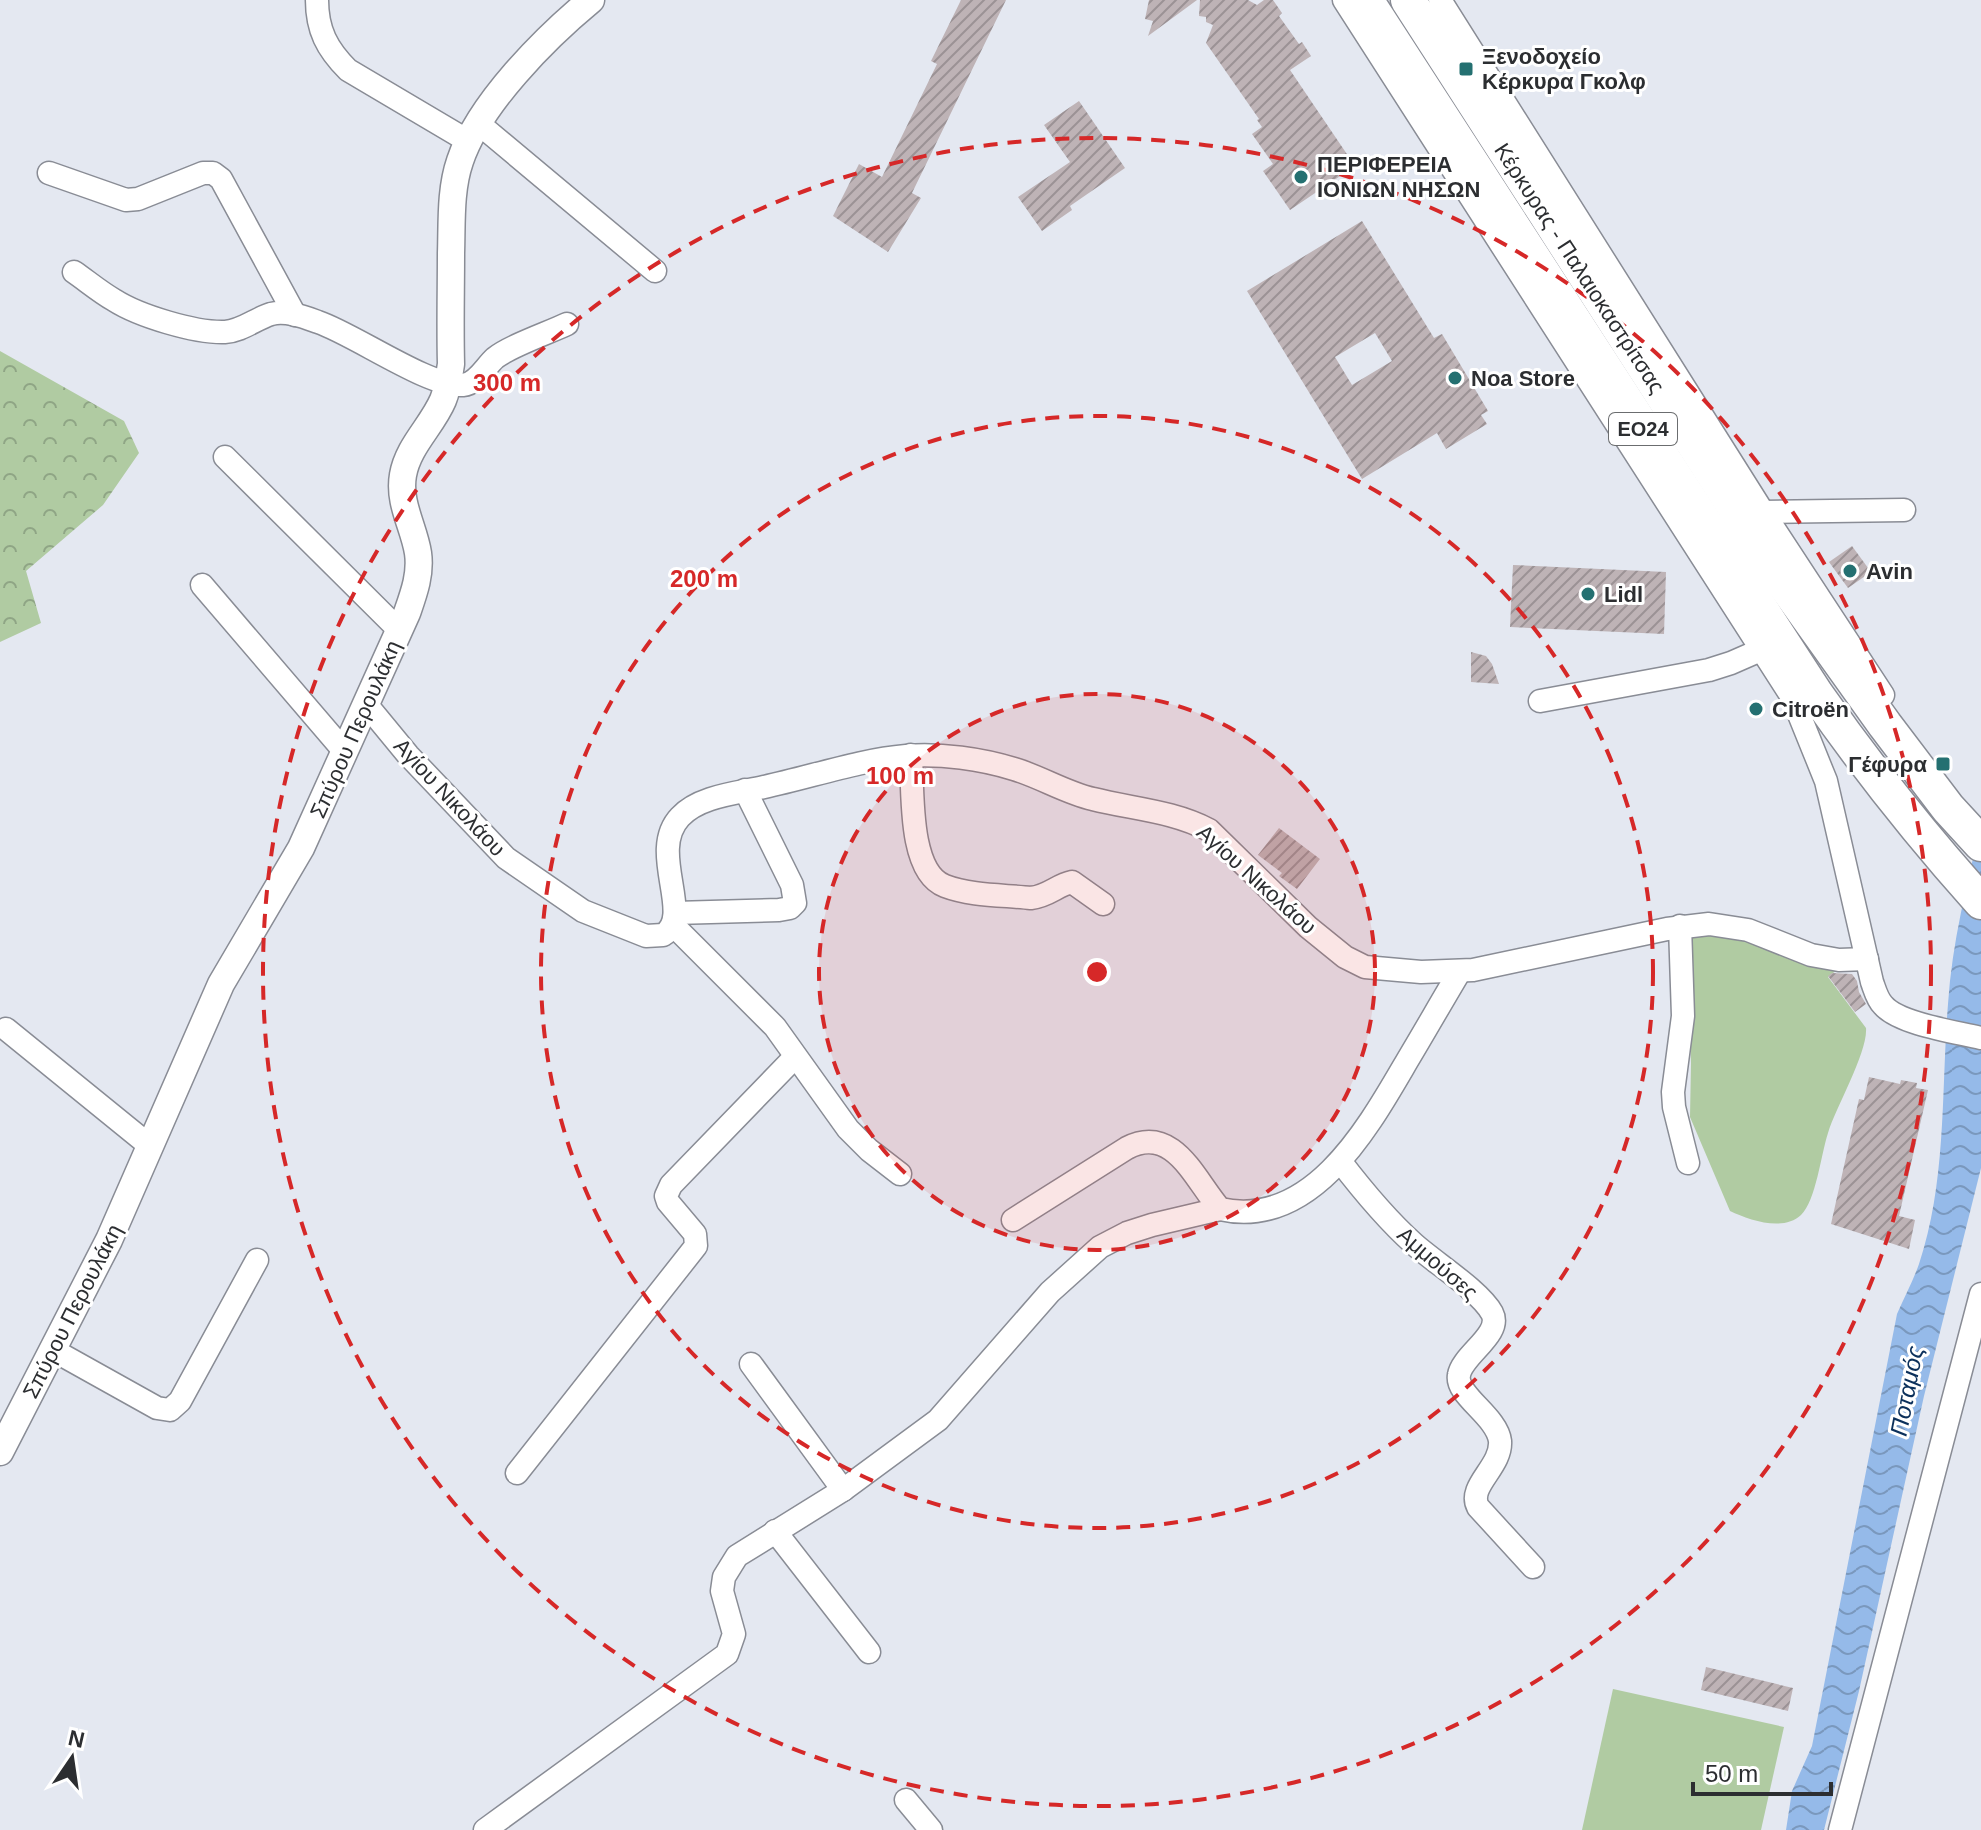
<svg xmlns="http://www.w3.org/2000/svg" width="1981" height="1830" viewBox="0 0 1981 1830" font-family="Arial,sans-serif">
	<defs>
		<pattern id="forest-crowns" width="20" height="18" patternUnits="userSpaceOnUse" patternTransform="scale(2)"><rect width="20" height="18" fill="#b0cba2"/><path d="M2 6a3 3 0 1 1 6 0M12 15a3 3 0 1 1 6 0" fill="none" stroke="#8fa585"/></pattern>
		<pattern id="water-waves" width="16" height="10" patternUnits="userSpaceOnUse" patternTransform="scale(2)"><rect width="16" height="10" fill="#95bae9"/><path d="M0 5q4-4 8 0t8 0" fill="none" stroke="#7a98bd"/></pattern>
		<pattern id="building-hatch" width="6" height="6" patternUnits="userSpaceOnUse" patternTransform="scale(2)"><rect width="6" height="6" fill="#beb3b6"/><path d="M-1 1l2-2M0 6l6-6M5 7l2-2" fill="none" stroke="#9b9295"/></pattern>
	</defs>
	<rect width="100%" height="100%" fill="#e4e8f1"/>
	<g fill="#b0cba2">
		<path d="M 1686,932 L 1722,932 L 1838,969 L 1828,977 L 1866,1028 C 1868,1052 1836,1107 1828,1133 C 1821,1154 1816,1201 1801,1215 C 1783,1232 1749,1220 1730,1211 L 1690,1117 L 1691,1063 Z"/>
		<path d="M 1613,1689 L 1784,1727 L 1761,1830 L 1582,1830 Z"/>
	</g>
	<path fill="url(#forest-crowns)" d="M 0,351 L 124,421 L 139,453 L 103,505 L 26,571 L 41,623 L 0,642 Z"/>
	<path fill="url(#water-waves)" d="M 1981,825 L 1981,1168 L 1924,1396 L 1859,1691 L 1824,1830 L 1786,1830 L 1792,1791 L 1812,1746 L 1897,1314 C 1904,1298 1913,1281 1919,1264 C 1947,1180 1941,1091 1948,1004 C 1952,943 1967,884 1981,825 Z"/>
	<g fill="url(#building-hatch)" fill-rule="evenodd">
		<path d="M 961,0 L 1006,0 L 912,193 L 921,198 L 888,252 L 833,216 L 859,164 L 882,177 L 937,64 L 931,61 Z"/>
		<path d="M 1149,0 L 1197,0 L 1148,36 L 1153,21 L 1145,19 Z"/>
		<path d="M 1200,0 L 1248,0 L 1257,5 L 1264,0 L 1273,0 L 1282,13 L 1279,16 L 1299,44 L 1302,42 L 1311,56 L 1290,70 L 1355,166 L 1290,210 L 1263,171 L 1273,164 L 1252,134 L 1262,127 L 1257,120 L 1259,119 L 1206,43 L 1213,25 L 1206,22 L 1206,17 L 1199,16 Z"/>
		<path d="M 1079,101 L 1125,168 L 1070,206 L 1072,210 L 1042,231 L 1018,197 L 1070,162 L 1044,125 Z"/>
		<path d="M 1362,221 L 1434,338 L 1442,334 L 1488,411 L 1481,415 L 1487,424 L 1446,449 L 1437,433 L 1362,479 L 1247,291 ZM 1375,333 L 1392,361 L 1352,385 L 1335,357 Z"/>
		<path d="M 1852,546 L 1871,572 L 1848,588 L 1829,562 Z"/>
		<path d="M 1513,565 L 1666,572 L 1664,634 L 1510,627 Z"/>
		<path d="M 1471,652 L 1486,656 L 1492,664 L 1499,684 L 1471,682 Z"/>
		<path d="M 1279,828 L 1320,859 L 1297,889 L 1279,876 L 1282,873 L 1258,855 Z"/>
		<path d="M 1832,973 L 1852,974 L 1857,981 L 1859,992 L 1866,1004 L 1855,1012 L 1828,976 Z"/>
		<path d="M 1869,1077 L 1900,1084 L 1901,1080 L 1917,1083 L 1916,1088 L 1928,1090 L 1899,1216 L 1915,1220 L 1909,1249 L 1831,1224 L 1859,1099 L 1864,1100 Z"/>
		<path d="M 1706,1667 L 1793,1688 L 1788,1711 L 1701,1690 Z"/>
	</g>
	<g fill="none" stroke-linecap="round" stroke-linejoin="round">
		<g stroke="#898c95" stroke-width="25">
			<g id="minor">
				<path d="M 317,0 C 317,30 327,49 348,70 L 468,141"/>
				<path d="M 1344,0 L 1792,697 L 1826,781 L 1872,982 C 1875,990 1877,999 1883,1005 C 1899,1024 1956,1032 1981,1038"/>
				<path d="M 1440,0 L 1763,512 L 1883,695"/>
				<path d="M 478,123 L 655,271"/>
				<path d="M 49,173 L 126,200 L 138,199 L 203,173 L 213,173 L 221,179 L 295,315"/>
				<path d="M 74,272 C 87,281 100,292 114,300 C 139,316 195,333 225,332 C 242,331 255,319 271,314 C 286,310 304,317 318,322 C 354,334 430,388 463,385 C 477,384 485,367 495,358 C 510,346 548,333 567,324"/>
				<path d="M 225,457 L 399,630"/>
				<path d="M 1763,512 L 1904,510"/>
				<path d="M 202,585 L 345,752"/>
				<path d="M 1540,701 L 1709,670 L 1731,663 L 1763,649"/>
				<path d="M 366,704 L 408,755 L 506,858 L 583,911 L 646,936 L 663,935 C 695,916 647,852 680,817 C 699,796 738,793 764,787 C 811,777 859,760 906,756 C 940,753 982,759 1014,769 C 1041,777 1066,793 1093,799 C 1133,809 1173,811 1209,830 L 1308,927 L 1345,957 L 1365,967 L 1421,972 L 1473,970 L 1667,929 L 1709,924 L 1748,930 L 1811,955 L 1839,960 L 1867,959"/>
				<path d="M 911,755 C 913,790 908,872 945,886 C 971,896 1004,895 1031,898 C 1049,896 1057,885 1072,882 L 1103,904"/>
				<path d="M 675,913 L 779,910 L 790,908 L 795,903 L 792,885 L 745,790"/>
				<path d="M 673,925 L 775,1027 L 848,1129 L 869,1150 L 900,1174"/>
				<path d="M 1680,926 L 1683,1016 L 1673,1092 L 1674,1107 L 1688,1163"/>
				<path d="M 6,1029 L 150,1146"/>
				<path d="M 1340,1161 C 1363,1191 1386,1219 1414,1244 C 1434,1262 1480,1291 1492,1313 C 1503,1334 1462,1355 1459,1375 C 1455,1395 1497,1416 1500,1441 C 1502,1467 1467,1486 1478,1507 L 1533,1567"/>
				<path d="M 1013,1220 L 1127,1148 C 1174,1124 1194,1179 1220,1209 C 1312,1230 1369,1126 1407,1061 C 1425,1031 1442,1001 1460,971"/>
				<path d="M 53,1350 L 157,1408 L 170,1410 L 180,1401 L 257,1260"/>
				<path d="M 751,1364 L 843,1490"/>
				<path d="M 517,1473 L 696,1246 L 695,1234 L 668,1202 L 666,1196 L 671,1185 L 795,1057"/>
				<path d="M 775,1531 L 869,1652"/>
				<path d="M 906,1800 L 931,1830"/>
				<path d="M 485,1830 L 727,1654 L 734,1634 L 722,1591 L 724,1577 L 737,1556 L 843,1490 L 938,1420 L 1050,1292 L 1100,1247 L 1127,1233 L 1152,1225 L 1220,1209"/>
				<path d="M 1840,1830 L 1981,1294"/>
			</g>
		</g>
		<g stroke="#898c95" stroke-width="29">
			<path id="tertiary" d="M 0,1452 L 109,1240 L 221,984 L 301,848 L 407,613 C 414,593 421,574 418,553 C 414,527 398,503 403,475 C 408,446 432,426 443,400 C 448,388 449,376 451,364 C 450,327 451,290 451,253 C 452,223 450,190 460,161 C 479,104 545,38 591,0"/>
		</g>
		<g stroke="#898c95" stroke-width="37">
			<g id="primary">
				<path d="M 1366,0 L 1816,694 C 1867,767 1922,836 1981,902"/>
				<path d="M 1408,0 L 1782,581 L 1885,725 L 1948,808 L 1981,844"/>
			</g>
		</g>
		<use href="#minor" stroke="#fff" stroke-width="22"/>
		<use href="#tertiary" stroke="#fff" stroke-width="26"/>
		<use href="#primary" stroke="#fff" stroke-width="34"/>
	</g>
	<circle cx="1097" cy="972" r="278" fill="#d62828" fill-opacity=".12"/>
	<g fill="none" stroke="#d62828" stroke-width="4" stroke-dasharray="14 10">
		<circle cx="1097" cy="972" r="278"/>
		<circle cx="1097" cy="972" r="556"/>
		<circle cx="1097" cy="972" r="834"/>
	</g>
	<g fill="#247071" stroke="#fff" stroke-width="3">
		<rect x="1458" y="61" width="16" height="16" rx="4"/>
		<circle cx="1301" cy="177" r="8"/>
		<circle cx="1455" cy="378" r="8"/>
		<circle cx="1850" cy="571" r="8"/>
		<circle cx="1588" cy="594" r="8"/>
		<circle cx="1756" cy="709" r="8"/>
		<rect x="1935" y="756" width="16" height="16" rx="4"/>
	</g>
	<g text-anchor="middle" stroke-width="6" stroke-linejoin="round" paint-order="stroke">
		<rect fill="#fff" stroke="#6b6d6f" stroke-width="2" x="1609" y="413" width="68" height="32" rx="6"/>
		<g font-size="20" font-weight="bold" fill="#2c2e31">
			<text x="1643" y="436">ΕΟ24</text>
		</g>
		<g font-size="22" font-weight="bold" fill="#2c2e31" stroke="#fff" text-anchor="start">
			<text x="1482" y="64">Ξενοδοχείο<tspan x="1482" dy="25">Κέρκυρα Γκολφ</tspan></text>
			<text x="1317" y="172">ΠΕΡΙΦΕΡΕΙΑ<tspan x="1317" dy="25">ΙΟΝΙΩΝ ΝΗΣΩΝ</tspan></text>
			<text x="1471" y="386">Noa Store</text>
			<text x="1866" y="579">Avin</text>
			<text x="1604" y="602">Lidl</text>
			<text x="1772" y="717">Citroën</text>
			<text x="1927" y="772" text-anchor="end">Γέφυρα</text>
		</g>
		<g font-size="22" fill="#2c2e31" stroke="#fff">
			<text transform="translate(1580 268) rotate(57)" y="8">Κέρκυρας - Παλαιοκαστρίτσας</text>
			<text transform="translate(355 729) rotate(-66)" y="8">Σπύρου Περουλάκη</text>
			<text transform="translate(450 797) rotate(47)" y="8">Αγίου Νικολάου</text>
			<text transform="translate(1257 879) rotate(42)" y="8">Αγίου Νικολάου</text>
			<text transform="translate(1438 1263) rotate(41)" y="8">Αμμούσες</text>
			<text transform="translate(72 1311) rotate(-63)" y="8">Σπύρου Περουλάκη</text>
		</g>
		<g font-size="24" font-style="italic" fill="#0b305b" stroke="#fff">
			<text transform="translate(1907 1391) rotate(-79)" y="8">Ποταμός</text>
		</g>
	</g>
	<circle cx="1097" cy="972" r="12" fill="#d62828" stroke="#fff" stroke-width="4"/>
	<g font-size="24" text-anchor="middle" font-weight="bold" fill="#d62828" stroke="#fff" stroke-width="6" stroke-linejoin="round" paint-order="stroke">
		<text x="507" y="391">300 m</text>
		<text x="704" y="587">200 m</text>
		<text x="900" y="784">100 m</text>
	</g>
	<g transform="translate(72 1758) rotate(13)" stroke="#ffffff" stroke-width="6" paint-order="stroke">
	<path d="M0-6L14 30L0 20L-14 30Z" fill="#2c2e31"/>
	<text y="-12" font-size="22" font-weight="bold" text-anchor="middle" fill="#2c2e31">N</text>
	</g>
	<path d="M1693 1782v12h138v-12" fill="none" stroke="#2c2e31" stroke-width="4"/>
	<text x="1705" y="1782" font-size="24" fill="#2c2e31" stroke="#ffffff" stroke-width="6" paint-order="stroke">50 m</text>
</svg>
